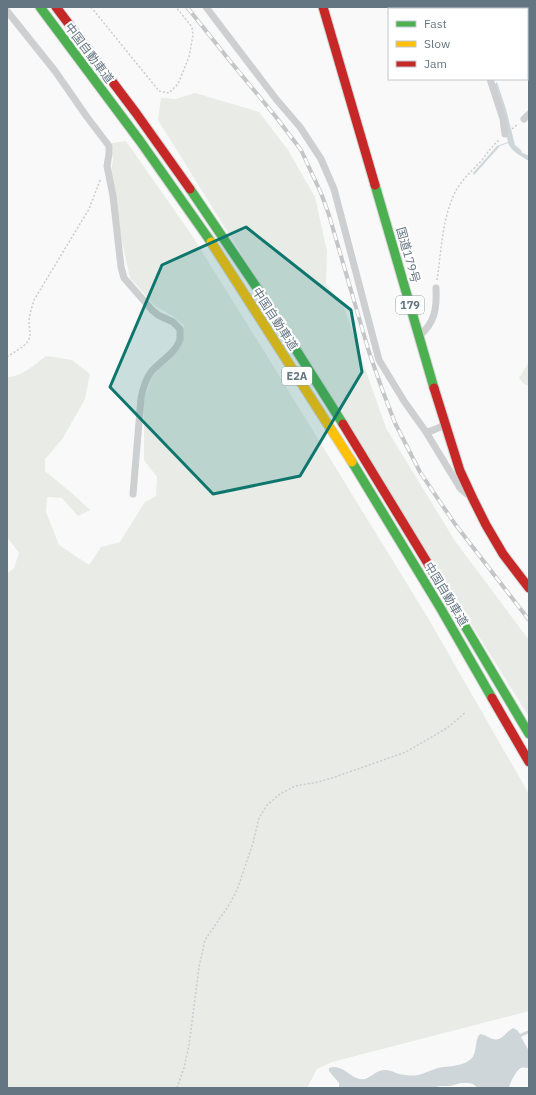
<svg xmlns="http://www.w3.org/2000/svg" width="536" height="1095" viewBox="0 0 536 1095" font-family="'IBM Plex Sans','Noto Sans JP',sans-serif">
	<rect width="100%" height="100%" fill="#f9f9f9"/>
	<g fill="#e8ebe6">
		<path d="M 195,93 L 259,112 L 288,150 L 315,197 L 327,251 L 326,284 L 344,307 L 362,360 L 386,428 L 455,541 L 529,640 L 529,717 L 158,120 L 161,98 L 176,99 Z"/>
		<path d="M 126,141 L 191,234 L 264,351 L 428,618 L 529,794 L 529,1011 L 332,1062 L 317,1069 L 307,1088 L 7,1088 L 7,574 L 14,568 L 19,553 L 7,537 L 7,377 C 22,377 35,364 46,356 L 72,360 L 90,374 L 85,399 L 63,438 L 45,459 L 45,471 L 74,495 L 90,510 L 78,516 L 62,498 L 47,497 L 46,512 L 59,545 L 89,565 L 101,547 L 120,542 L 145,502 L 156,496 L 157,477 L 144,460 L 144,400 L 151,379 L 163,363 L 181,344 L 184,325 L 171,315 L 154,305 L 130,278 L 121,237 L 111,172 L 113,160 L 112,143 Z"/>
		<path d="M 529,362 L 529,386 L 524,384 L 519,378 Z"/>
	</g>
	<g fill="#ced6d9">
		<path d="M 497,82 L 506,109 L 515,145 L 522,151 L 521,152 L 529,156 L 529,161 C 521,156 512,152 508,143 L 500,146 L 474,175 L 473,173 L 497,146 L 508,142 L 494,85 Z"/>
		<path d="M 513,1028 L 517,1030 L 520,1034 L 529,1030 L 529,1033 L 521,1037 L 529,1051 L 529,1066 L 528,1068 C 526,1068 523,1067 521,1068 C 516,1070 510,1083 509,1088 L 478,1088 L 473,1084 L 469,1083 L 461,1083 L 450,1086 L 440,1086 L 432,1088 L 339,1088 L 339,1083 L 329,1071 L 329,1068 C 342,1063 349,1077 360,1079 C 370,1081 375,1069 385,1070 C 392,1070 398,1075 406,1075 C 419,1077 423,1073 435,1069 C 446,1065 461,1068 471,1059 C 478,1052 474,1040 480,1034 C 485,1034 488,1038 493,1039 C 501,1042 506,1032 513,1028 Z"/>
	</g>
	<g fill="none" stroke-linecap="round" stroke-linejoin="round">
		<g stroke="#d5d6d6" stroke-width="11">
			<g id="fast">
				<path d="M 40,7 L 140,141 L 211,242"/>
				<path d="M 375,185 L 434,388"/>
				<path d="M 190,189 L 255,285 L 343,424"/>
				<path d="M 352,462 L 441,609 L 492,698"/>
				<path d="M 430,567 L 529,734"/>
			</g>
		</g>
		<g stroke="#d5d6d6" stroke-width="11">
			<path id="slow" d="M 211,242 L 352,462"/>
		</g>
		<g stroke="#d5d6d6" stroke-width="11">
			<g id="jam">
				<path d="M 56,7 L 136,113 L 190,189"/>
				<path d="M 323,7 L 375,185"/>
				<path d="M 434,388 L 460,471 L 473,499 L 486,525 L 503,554 L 529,588"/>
				<path d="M 343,424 L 430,567"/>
				<path d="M 492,698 L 529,762"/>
			</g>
		</g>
		<g stroke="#cbcccd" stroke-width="1.5" stroke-dasharray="2 2" stroke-linecap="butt">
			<path d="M 91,7 L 159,91 L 169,93 L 178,84 L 189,57 L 193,35 L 192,27 L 176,7"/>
			<path d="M 512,129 L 518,124"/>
			<path d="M 437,280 C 441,253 442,224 452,199 C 458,183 471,172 482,160 C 488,152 493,145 500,139"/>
			<path d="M 7,357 C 14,352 23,348 28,341 C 32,335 29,329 29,322 C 29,315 32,307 34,300 L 89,209 L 101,178"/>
			<path d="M 177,1088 L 184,1068 L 189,1045 L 199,967 L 205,940 L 229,905 L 237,890 L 253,843 L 259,818 L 267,805 L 280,794 L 295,786 L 318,782 L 335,777 L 406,752 L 447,728 L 466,712"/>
		</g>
		<g stroke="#cecfd0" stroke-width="7">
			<path d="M 206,7 L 276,99 L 300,127 L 321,159 L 334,189 L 379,360 L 404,401 L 426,432 L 431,431 L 445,425"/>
			<path d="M 476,7 L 476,9"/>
			<path d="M 7,11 L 55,71 L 87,117 L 109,146 L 109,154 L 107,166 L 113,196 L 121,267 L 124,278 L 152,310 L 158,315 L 173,322 L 180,329 C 180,332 180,336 180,339 C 177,352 159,362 151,372 C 145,380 143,388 141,398 L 133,494"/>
			<path d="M 490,79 L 503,119 L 505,134"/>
			<path d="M 524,119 L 529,114"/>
			<path d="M 419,336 C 435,323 437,308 436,288"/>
			<path d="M 426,432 L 460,488 L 467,494"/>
		</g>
		<use href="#fast" stroke="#4caf50" stroke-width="9"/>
		<use href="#slow" stroke="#ffc107" stroke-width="9"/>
		<use href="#jam" stroke="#c62828" stroke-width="9"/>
		<g stroke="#c3c5c6" stroke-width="4">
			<path id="rail" d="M 187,7 L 230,61 L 276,117 L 301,150 L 321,193 L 329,215 L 369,352 L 382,389 L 395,423 L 420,472 L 438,499 L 455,524 L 529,620"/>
		</g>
		<use href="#rail" stroke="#fff" stroke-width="2.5" stroke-dasharray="8" stroke-linecap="butt"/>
	</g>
	<path fill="#0f766e" fill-opacity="0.2" stroke="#0f766e" stroke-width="3" stroke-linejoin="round" d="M 246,227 L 351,310 L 362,372 L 300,476 L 213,494 L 110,387 L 162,265 Z"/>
	<g text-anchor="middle" stroke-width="4" stroke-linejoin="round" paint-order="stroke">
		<g fill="#fff" stroke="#939fa8" stroke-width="1">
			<rect x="396" y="296" width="28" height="18" rx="3"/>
			<rect x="282" y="367" width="30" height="18" rx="3"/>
		</g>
		<g font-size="11" font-weight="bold" fill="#657683">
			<text x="410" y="309">179</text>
			<text x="297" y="380">E2A</text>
		</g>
		<g font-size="12" fill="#657683" stroke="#fff">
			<text transform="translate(89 53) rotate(53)" y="4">中国自動車道</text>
			<text transform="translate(408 255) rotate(74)" y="4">国道179号</text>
			<text transform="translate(275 319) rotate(57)" y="4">中国自動車道</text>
			<text transform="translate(446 594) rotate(59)" y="4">中国自動車道</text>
		</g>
	</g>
	<rect width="536" height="1095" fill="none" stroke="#657683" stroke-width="16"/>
	<rect x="388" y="8" width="140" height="72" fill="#ffffff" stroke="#c1c8cd"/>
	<rect x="396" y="21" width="20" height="6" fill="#4caf50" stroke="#c1c8cd"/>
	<text x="424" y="28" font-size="12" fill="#657683">Fast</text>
	<rect x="396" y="41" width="20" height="6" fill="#ffc107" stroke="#c1c8cd"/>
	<text x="424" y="48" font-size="12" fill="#657683">Slow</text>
	<rect x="396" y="61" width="20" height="6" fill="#c62828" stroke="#c1c8cd"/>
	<text x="424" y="68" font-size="12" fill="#657683">Jam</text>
</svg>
